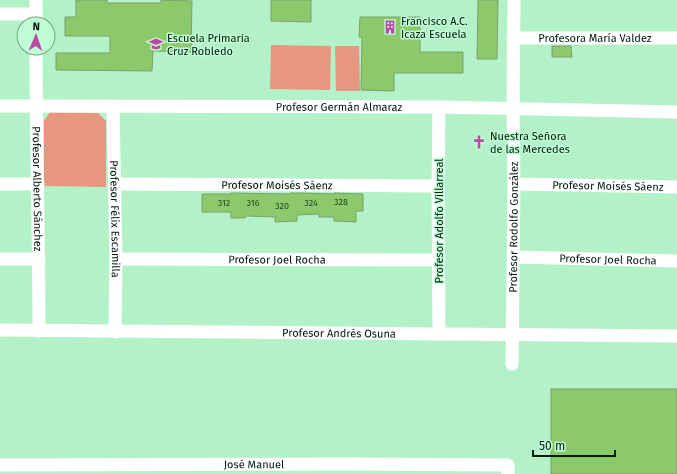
<svg xmlns="http://www.w3.org/2000/svg" width="677" height="474" viewBox="0 0 677 474" font-family="'Fira Sans',sans-serif">
	<rect width="100%" height="100%" fill="#b3f1c8"/>
	<g fill="#e79680">
		<path d="M 271,45 L 331,46 L 330,90 L 270,89 Z"/>
		<path d="M 335,46 L 359,46 L 360,91 L 336,91 Z"/>
		<path d="M 50,112 L 98,113 L 106,121 L 106,187 L 44,186 L 44,121 Z"/>
	</g>
	<g fill="#8cc96b" stroke="#7da06c">
		<path d="M 76,0 L 107,0 L 107,3 L 161,3 L 161,0 L 192,1 L 191,52 L 153,51 L 152,71 L 56,70 L 56,53 L 110,53 L 110,36 L 65,36 L 65,17 L 76,17 Z"/>
		<path d="M 271,0 L 311,0 L 311,22 L 271,21 Z"/>
		<path d="M 478,0 L 498,0 L 497,59 L 477,59 Z"/>
		<path d="M 360,17 L 420,17 L 420,52 L 463,52 L 463,73 L 394,73 L 394,91 L 361,90 L 362,37 L 359,37 Z"/>
		<path d="M 552,46 L 571,46 L 572,57 L 552,57 Z"/>
		<path d="M 231,193 L 290,194 L 290,193 L 301,193 L 334,194 L 334,193 L 363,194 L 363,211 L 356,211 L 356,222 L 334,221 L 334,217 L 319,217 L 319,214 L 297,215 L 297,221 L 275,222 L 275,217 L 246,216 L 245,218 L 231,218 L 231,212 L 202,212 L 202,194 L 231,194 Z"/>
		<rect x="551" y="389" width="126" height="85"/>
	</g>
	<g fill="none" stroke-linecap="round" stroke-linejoin="round">
		<g stroke="#fff" stroke-width="13">
			<path d="M 0,14 L 36,14"/>
			<path d="M 36,24 L 36,0"/>
			<path id="s1" d="M 513,38 L 677,38"/>
			<path id="s2" d="M 36,48 C 36,142 39,236 39,331"/>
			<path id="s3" d="M 0,106 L 439,107 L 677,112"/>
			<path id="s4" d="M 113,106 L 116,259 L 115,332"/>
			<path d="M 0,184 L 38,184"/>
			<path id="s5" d="M 115,184 L 438,186"/>
			<path id="s6" d="M 514,184 L 677,187"/>
			<path id="s7" d="M 514,257 L 677,261"/>
			<path d="M 0,259 L 39,259"/>
			<path id="s8" d="M 116,259 L 439,260"/>
			<path id="s9" d="M 0,330 L 439,334 L 677,336"/>
			<path d="M 439,334 L 438,186 L 439,107"/>
			<path id="s10" d="M 512,364 L 514,184 L 513,109 L 514,0"/>
			<path id="s11" d="M 0,465 L 350,464 L 508,465 L 508,474"/>
		</g>
	</g>
	<defs>
		<g id="building-bare" transform="scale(1.08)"><path d="M-4-6H4V6H1V3H-1V6H-4ZM-2.5-4.3h1.7v1.8h-1.7ZM.8-4.3h1.7v1.8H.8ZM-2.5-1h1.7V.8h-1.7ZM.8-1h1.7V.8H.8Z" fill="#bb4aa6" stroke="#c0fed5" stroke-width="2.5" paint-order="stroke"/></g>
		<g id="school-bare" transform="scale(1.08)"><path d="M0-5L7-2L0 1L-7-2ZM-4 1L0 2.5L4 1V4Q0 6-4 4Z" fill="#bb4aa6" stroke="#c0fed5" stroke-width="2.5" paint-order="stroke"/></g>
		<g id="church-bare" transform="scale(1.08)"><path d="M-1.2-6h2.4v3.5h3.3v2.4h-3.3V6h-2.4V-.1h-3.3v-2.4h3.3Z" fill="#bb4aa6" stroke="#c0fed5" stroke-width="2.5" paint-order="stroke"/></g>
	</defs>
	<g fill-rule="evenodd">
		<use href="#building-bare" x="390" y="27"/>
		<use href="#school-bare" x="156" y="44"/>
		<use href="#church-bare" x="479" y="142"/>
	</g>
	<g text-anchor="middle" stroke-width="3" stroke-linejoin="round" paint-order="stroke">
		<g font-size="9" fill="#244523">
			<text x="341" y="205">328</text>
			<text x="224" y="206">312</text>
			<text x="253" y="206">316</text>
			<text x="311" y="206">324</text>
			<text x="282" y="209">320</text>
		</g>
		<g font-size="11" fill="#02190b" stroke="#c0fed5" text-anchor="start">
			<text x="401" y="25">Francisco A.C.<tspan x="401" dy="13">Icaza Escuela</tspan></text>
			<text x="167" y="42">Escuela Primaria<tspan x="167" dy="13">Cruz Robledo</tspan></text>
			<text x="490" y="140">Nuestra Señora<tspan x="490" dy="13">de las Mercedes</tspan></text>
		</g>
		<g font-size="11" fill="#02190b" stroke="#c0fed5">
			<text dy="4" stroke="none"><textPath href="#s1" startOffset="82">Profesora María Valdez</textPath></text>
			<text dy="4" stroke="none"><textPath href="#s3" startOffset="339">Profesor Germán Almaraz</textPath></text>
			<text dy="4" stroke="none"><textPath href="#s5" startOffset="162">Profesor Moisés Sáenz</textPath></text>
			<text dy="4" stroke="none"><textPath href="#s6" startOffset="94">Profesor Moisés Sáenz</textPath></text>
			<text dy="4" stroke="none"><textPath href="#s2" startOffset="141">Profesor Alberto Sánchez</textPath></text>
			<text dy="4" stroke="none"><textPath href="#s4" startOffset="113">Profesor Félix Escamilla</textPath></text>
			<text transform="translate(439 221) rotate(-90)" y="4">Profesor Adolfo Villarreal</text>
			<text dy="4" stroke="none"><textPath href="#s10" startOffset="137">Profesor Rodolfo González</textPath></text>
			<text dy="4" stroke="none"><textPath href="#s7" startOffset="94">Profesor Joel Rocha</textPath></text>
			<text dy="4" stroke="none"><textPath href="#s8" startOffset="161">Profesor Joel Rocha</textPath></text>
			<text dy="4" stroke="none"><textPath href="#s9" startOffset="339">Profesor Andrés Osuna</textPath></text>
			<text dy="4" stroke="none"><textPath href="#s11" startOffset="254">José Manuel</textPath></text>
		</g>
	</g>
	<g transform="translate(36 36) rotate(2)"><circle r="19" fill="#c0fed5" stroke="#74a284"/>
	<path d="M0-3L7 15L0 10L-7 15Z" fill="#bb4aa6"/>
	<text y="-6" font-size="11" font-weight="bold" text-anchor="middle" fill="#02190b">N</text>
	</g>
	<path d="M533 450v6h82v-6" fill="none" stroke="#02190b" stroke-width="2"/>
	<text x="539" y="450" font-size="12" fill="#02190b" stroke="#c0fed5" stroke-width="3" paint-order="stroke">50 m</text>
</svg>
